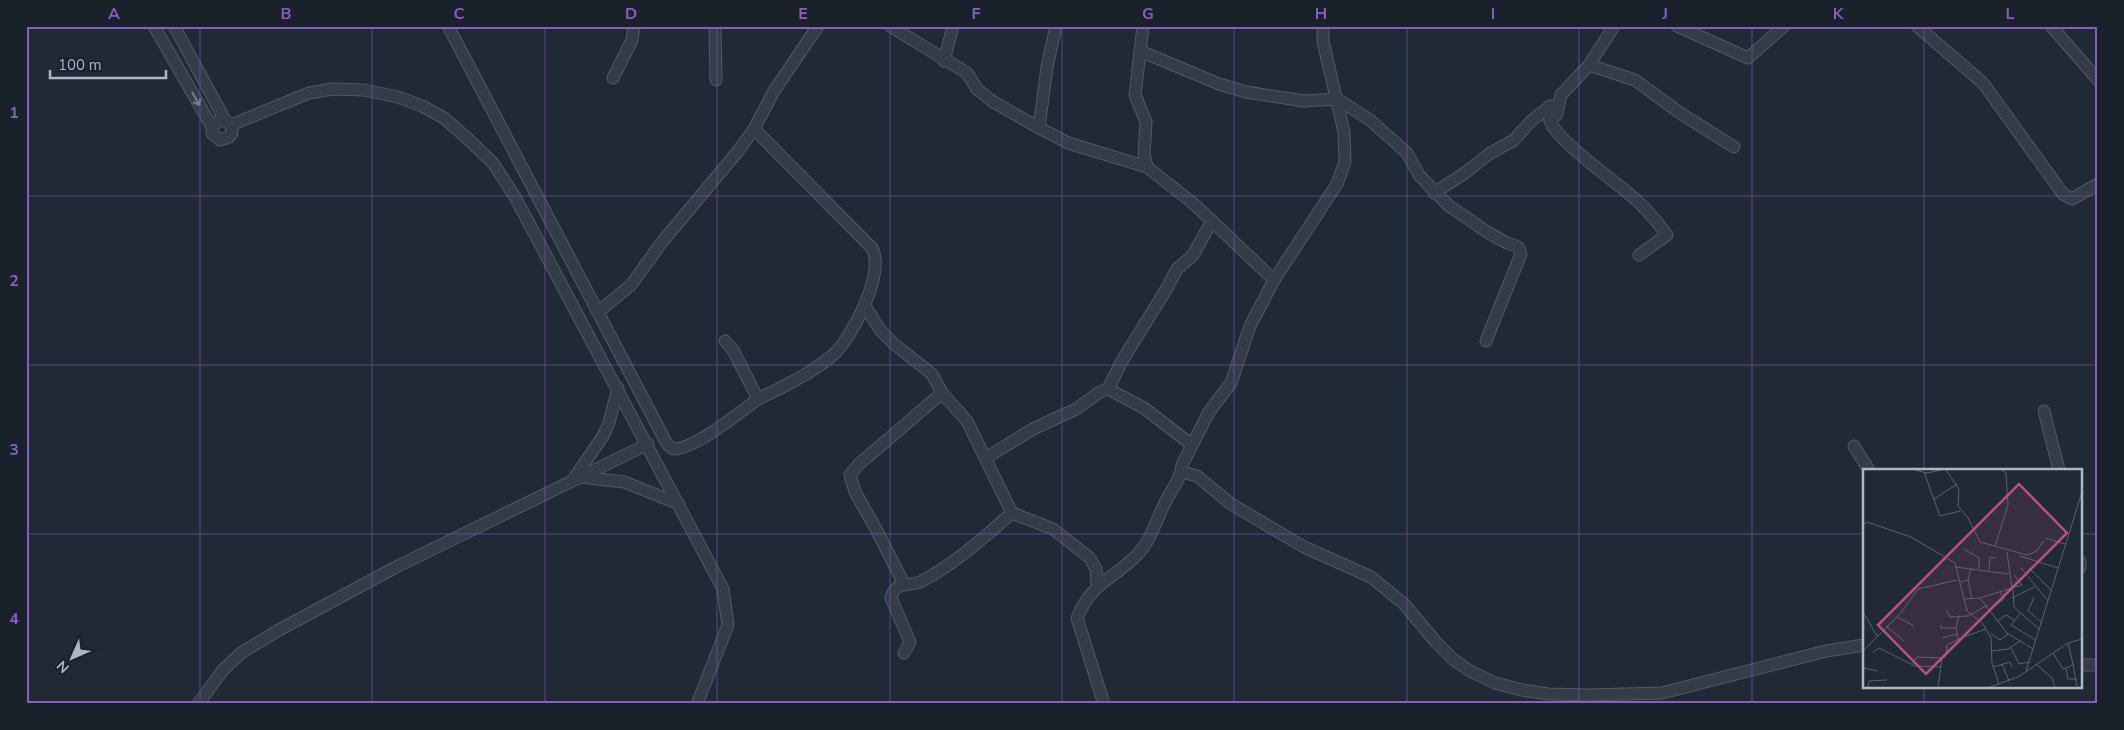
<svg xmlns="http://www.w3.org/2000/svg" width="2124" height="730" viewBox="0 0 2124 730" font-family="'Nunito Sans',sans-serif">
	<rect width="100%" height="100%" fill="#202a36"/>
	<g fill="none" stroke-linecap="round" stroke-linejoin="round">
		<g stroke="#515965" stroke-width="13">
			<g id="minor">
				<path d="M 154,26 L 212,127"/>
				<path d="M 174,26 L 225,120 L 231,125 L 232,133 L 229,137 L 220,140 L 212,133 L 212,127 L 220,120 L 225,120"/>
				<path d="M 448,26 L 667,444 L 673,449 C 694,450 740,412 758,399"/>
				<path d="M 715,26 L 716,80"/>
				<path d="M 890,26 L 967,73 L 977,89 L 992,101 L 1032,124 L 1068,143 L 1147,167 L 1194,204 L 1274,280"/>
				<path d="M 1143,26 L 1135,95 L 1146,122 L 1144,154 L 1147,167"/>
				<path d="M 1677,26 L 1748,58 L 1784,26"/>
				<path d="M 1917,26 L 1983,83 L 2063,194 L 2072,199 L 2098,184"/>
				<path d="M 2051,26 L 2098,80"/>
				<path d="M 1140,51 L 1219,84 L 1246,92 L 1304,101 L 1337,99 L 1370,120 L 1407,153 L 1419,175 L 1448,205 L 1487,232 L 1507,243 L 1518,247 L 1521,254 L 1486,341"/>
				<path d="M 944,61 L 953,26"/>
				<path d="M 1589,65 L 1635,80 L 1680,113 L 1734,147"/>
				<path d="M 613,78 L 632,40 L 634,26"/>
				<path d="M 1550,121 C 1557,140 1610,178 1627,192 C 1642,204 1656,220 1667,235 L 1639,255"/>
				<path d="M 231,125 L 309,93 L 332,89 L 364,90 L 398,97 L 422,106 L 444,118 L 468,139 L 493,163 L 515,197 L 723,589 L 728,625 L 697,704"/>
				<path d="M 1039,128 L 1047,67 L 1056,26"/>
				<path d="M 1434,193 L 1465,173 L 1489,154 L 1514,140 L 1531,121 L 1550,106 L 1550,121 L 1557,114 L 1561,95 L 1589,65 L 1614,26"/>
				<path d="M 865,306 L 880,330 L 894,344 L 932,374 L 942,393 L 967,421 L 1012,513 L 1053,529 L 1090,558 L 1096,569 L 1097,585"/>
				<path d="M 598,312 L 631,285 L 662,242 L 739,150 L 754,129 L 774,91 L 818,26"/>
				<path d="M 725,341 L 733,350 L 758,399 C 783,387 812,373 833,355 C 852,338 886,272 872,248 L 754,129"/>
				<path d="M 1108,389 L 1122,361 L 1167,288 L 1177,269 L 1193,255 L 1212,221"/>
				<path d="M 2044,411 L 2059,470"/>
				<path d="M 1854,446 L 1869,470"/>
				<path d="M 986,458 L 1033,429 L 1076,409 L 1100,392 L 1108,389 L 1144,408 L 1192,445"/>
				<path d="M 1182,472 L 1197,476 L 1231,504 L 1304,547 L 1371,577 L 1404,604 L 1435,641 L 1454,660 L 1470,671 L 1495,683 L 1522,690 L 1548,694 L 1590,695 L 1662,693 L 1826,651 L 1864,645"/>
				<path d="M 580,477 L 624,482 L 679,504"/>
				<path d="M 573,480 L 603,436 L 609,423 L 618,388"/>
				<path d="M 2080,561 L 2080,568"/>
				<path d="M 904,584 L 876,529 L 855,492 L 850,475 L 858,465 L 942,393"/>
				<path d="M 904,653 L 910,642 L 891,598 C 895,580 910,587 922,581 C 956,563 984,537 1012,513"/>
				<path d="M 2080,665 L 2098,665"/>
				<path d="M 198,704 L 223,670 L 241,653 L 279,630 L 398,566 L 648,444"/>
				<path d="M 1104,704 L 1077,618 C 1093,580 1113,580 1138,554 C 1152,539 1157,517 1167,499 C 1172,489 1182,476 1182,465 L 1209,412 L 1231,383 L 1250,326 L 1274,280 L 1337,184 L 1345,162 L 1344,132 L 1323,41 L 1323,26"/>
			</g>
		</g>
		<use href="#minor" stroke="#343c47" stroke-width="11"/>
	</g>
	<defs><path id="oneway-shaft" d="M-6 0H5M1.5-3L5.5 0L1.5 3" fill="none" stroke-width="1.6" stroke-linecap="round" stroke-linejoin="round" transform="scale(1.25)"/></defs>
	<use stroke="#777f8c" href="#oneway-shaft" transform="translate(196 99) rotate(60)"/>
	<path fill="none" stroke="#8d5cc1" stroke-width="1" stroke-opacity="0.55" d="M 200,26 L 200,704M 372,26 L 372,704M 545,26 L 545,704M 717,26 L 717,704M 890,26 L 890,704M 1062,26 L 1062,704M 1234,26 L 1234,704M 1407,26 L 1407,704M 1579,26 L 1579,704M 1752,26 L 1752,704M 1924,26 L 1924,470M 26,196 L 2098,196M 26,365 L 2098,365M 26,534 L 1864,534M 2080,534 L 2098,534M 1924,686 L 1924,704"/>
	<g transform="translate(1863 469)">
		<rect width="219" height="219" fill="#202a36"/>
		<path fill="none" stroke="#59626f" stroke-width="1" d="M 52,1 L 64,4 L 78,1M 83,1 L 96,20 L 95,37 L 105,49 L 117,73 L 164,86 L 174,82 L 181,71M 61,3 L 77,47 L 97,42M 71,30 L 94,15M 0,56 L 4,53 L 48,68 L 92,94 L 104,142 L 120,155 L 128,169 L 129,194 L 136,215M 182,69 L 202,75M 132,77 L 145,36 L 143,4 L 139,1M 101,80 L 116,89 L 116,100M 144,83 L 149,120M 157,87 L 195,99M 92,98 L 146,105M 158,99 L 185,132M 166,99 L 188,121M 126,101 L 127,88 L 133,89M 105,111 L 109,130M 96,113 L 105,111 L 108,99M 150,120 L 151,138 L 176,160M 171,128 L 165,142 L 178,153M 117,129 L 144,164 L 170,180M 149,129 L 171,118M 101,130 L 117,129 L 159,116 L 151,106M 83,140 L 87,148 L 105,147 L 125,136M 128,140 L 141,130 L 137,122M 0,143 L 14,167M 157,145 L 148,156 L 173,171M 96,146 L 93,159 L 95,170 L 123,160M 34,148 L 51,157M 135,152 L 143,146 L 151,151M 78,156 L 78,159 L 93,159M 23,157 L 41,172M 128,165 L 137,171 L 145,165M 79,169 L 94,165M 148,179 L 156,195 L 166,193M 0,182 L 37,145 L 55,120 L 94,111M 129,182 L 145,180 L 157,172M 10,183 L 16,179 L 52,197 L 78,198M 190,184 L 200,200 L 206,198 L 210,195 L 205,174M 50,195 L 54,188 L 79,189M 139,195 L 146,212M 173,195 L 189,209 L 192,218M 210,195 L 214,218M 130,198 L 147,193 L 149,198M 0,199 L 15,202M 203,200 L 205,210 L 214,210M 163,202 L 219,23M 5,218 L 6,212 L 24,211M 75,218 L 79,189 L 83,187 L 84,176 L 96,170M 127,218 L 155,208 L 205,174 L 219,170"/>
		<path fill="#bb4f80" fill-opacity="0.15" stroke="#bb4f80" stroke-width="2.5" d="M 156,15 L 204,64 L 63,205 L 15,156 Z"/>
		<rect width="219" height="219" fill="none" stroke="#aeb6c4" stroke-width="2.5"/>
	</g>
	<rect width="2124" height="730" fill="none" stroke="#19212b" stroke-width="55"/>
	<g transform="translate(72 658) rotate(225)" stroke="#19212b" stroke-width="4" paint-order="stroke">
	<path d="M0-4L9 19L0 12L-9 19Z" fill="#aeb6c4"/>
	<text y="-8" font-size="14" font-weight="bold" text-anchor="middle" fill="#aeb6c4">N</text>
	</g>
	<path d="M50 70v8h116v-8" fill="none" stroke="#aeb6c4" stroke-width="2.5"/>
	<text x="58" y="70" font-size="15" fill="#aeb6c4" stroke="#19212b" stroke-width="4" paint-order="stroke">100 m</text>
	<rect x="28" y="28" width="2068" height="674" fill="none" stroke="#8d5cc1" stroke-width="2"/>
	<g font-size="16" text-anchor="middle" font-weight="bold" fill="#8d5cc1">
		<text x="114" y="19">A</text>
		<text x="286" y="19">B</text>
		<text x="459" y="19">C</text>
		<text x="631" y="19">D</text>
		<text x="803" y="19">E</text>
		<text x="976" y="19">F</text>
		<text x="1148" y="19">G</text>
		<text x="1321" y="19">H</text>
		<text x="1493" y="19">I</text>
		<text x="1665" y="19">J</text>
		<text x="1838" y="19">K</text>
		<text x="2010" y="19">L</text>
		<text x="14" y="118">1</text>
		<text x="14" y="286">2</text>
		<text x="14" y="455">3</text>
		<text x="14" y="624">4</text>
	</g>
</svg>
